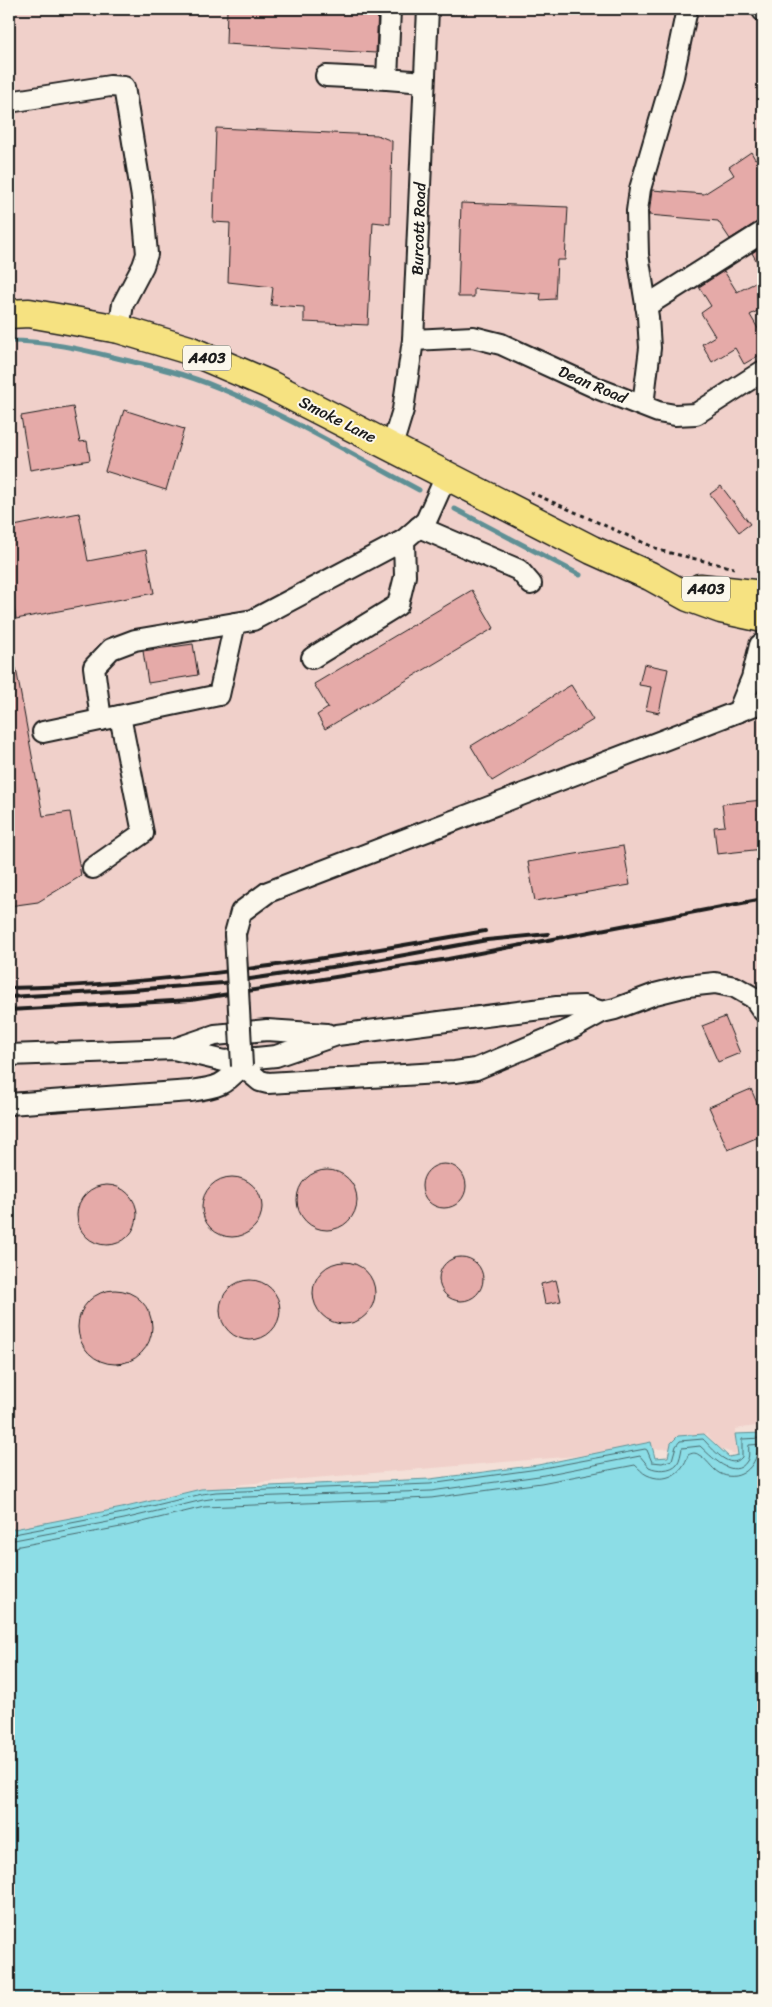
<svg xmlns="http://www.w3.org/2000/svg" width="772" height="2007" viewBox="0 0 772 2007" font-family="Sriracha,sans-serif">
	<rect width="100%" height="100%" fill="#f4e0d8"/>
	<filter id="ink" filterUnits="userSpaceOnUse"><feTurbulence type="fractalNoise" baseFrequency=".02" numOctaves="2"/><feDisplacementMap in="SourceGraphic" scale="10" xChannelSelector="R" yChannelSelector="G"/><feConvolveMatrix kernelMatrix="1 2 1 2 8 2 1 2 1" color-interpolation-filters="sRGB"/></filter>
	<g filter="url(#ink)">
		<path fill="#f0d0ca" d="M 9,9 L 763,9 L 763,1425 L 735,1429 L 736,1454 L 720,1449 L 707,1434 L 682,1435 L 683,1447 L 243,1484 L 9,1530 Z"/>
		<path fill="#8cdde6" stroke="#5f9095" d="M 763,1433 L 763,1998 L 9,1998 L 9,1530 L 122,1508 L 201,1489 L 430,1479 L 538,1465 L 651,1442 L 655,1458 L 668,1457 L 671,1443 L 678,1436 L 704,1434 L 729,1457 L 738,1455 L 735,1434 Z"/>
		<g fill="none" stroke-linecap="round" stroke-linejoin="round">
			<g stroke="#49696d" stroke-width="1">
				<path d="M 9,1535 L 123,1513 L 202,1494 L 216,1492 L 430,1484 L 538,1469 L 645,1449 L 647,1450 L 652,1462 L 662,1463 L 672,1460 L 676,1446 L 680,1441 L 703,1439 C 712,1448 730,1472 742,1457 L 742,1439 L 763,1438"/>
				<path d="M 9,1541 L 124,1519 L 203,1500 L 217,1498 L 431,1491 L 539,1476 L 640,1456 L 649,1467 C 657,1471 671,1471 677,1464 C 680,1460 681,1453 682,1448 L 700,1446 C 710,1455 734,1482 747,1461 C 750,1456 748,1450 749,1445 L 763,1444"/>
				<path d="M 9,1548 L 126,1526 L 204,1507 L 431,1498 L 541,1483 L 635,1465 C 639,1468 642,1473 647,1475 C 666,1484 683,1473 688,1455 C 692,1453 695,1452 699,1455 C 707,1459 711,1468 719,1473 C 737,1483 754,1469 757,1453 L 763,1451"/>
			</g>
			<g stroke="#5f9095" stroke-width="5">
				<path d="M 9,341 C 46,341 81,349 117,358 C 152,366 186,374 219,388 C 288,416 353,455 419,490"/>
				<path d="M 455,509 L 580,575"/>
			</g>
		</g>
		<g fill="#e5aaa8" stroke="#1c1c1c">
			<path d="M 227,9 L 378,9 L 376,53 L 226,44 Z"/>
			<path d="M 216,128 L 377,135 L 392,141 L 390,224 L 373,222 L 368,325 L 304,322 L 304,307 L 271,305 L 273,287 L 228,282 L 230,223 L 213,222 Z"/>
			<path d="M 751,152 L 755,159 L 763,154 L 763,220 L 757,222 L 730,239 L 718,221 L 649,215 L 652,190 L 704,194 L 734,175 L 729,167 Z"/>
			<path d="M 461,203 L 568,207 L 565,260 L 557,260 L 555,299 L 540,300 L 541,294 L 474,289 L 474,297 L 458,297 Z"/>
			<path d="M 763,246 L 763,272 L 752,253 Z"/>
			<path d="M 724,271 L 737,292 L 763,279 L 763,308 L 750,315 L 763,337 L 763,353 L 744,364 L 735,348 L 712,362 L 702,344 L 715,336 L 701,313 L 711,306 L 699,287 Z"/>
			<path d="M 73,407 L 80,442 L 87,441 L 90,460 L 30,470 L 21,416 Z"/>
			<path d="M 124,410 L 184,429 L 166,490 L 105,471 Z"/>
			<path d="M 721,486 L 750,524 L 739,532 L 710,494 Z"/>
			<path d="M 79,513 L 88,561 L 146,550 L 154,593 L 16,619 L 9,581 L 9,527 Z"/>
			<path d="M 472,590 L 494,628 L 325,729 L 317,715 L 328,708 L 314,684 Z"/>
			<path d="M 193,644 L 198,675 L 148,683 L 143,651 Z"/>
			<path d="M 644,664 L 668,669 L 659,713 L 646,710 L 651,687 L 639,685 Z"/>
			<path d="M 9,668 L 16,668 L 43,816 L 70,812 L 81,876 L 38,902 L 9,906 Z"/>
			<path d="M 571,685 L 593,720 L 492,781 L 471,746 Z"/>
			<path d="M 763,800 L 763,849 L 717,854 L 714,827 L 725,826 L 722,804 Z"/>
			<path d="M 623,846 L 630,885 L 535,901 L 528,862 Z"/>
			<path d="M 725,1017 L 740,1053 L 718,1062 L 702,1026 Z"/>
			<path d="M 751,1089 L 763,1117 L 763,1135 L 728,1150 L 709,1107 Z"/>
			<circle cx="444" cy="1186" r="22"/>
			<circle cx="327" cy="1200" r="30"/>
			<circle cx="232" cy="1207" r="30"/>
			<circle cx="107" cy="1215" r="30"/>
			<circle cx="461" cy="1279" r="22"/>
			<circle cx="344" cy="1293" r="31"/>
			<circle cx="250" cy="1310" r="30"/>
			<path d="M 556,1280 L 561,1301 L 545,1304 L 541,1284 Z"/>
			<circle cx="115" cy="1327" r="37"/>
		</g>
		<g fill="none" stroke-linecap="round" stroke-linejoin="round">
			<g stroke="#1c1c1c" stroke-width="24">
				<g id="minor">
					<path d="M 390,9 L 387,79 L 424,82"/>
					<path d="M 762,9 L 763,11"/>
					<path d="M 326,76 L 387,79"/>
					<path d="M 9,102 L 110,86 L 124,87 L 142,197 L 147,254 L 143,266 L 123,304 L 119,329"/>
					<path d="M 646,306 L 763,232"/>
					<path d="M 413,340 L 473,337 L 501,344 L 599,389 L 658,412 L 675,415 L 696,414 L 763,371"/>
					<path d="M 643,405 L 650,348 L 648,317 L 638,255 L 637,211 L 640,189 L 673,76 L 687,9"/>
					<path d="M 392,446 L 403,410 L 413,340 L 428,9"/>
					<path d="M 419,527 L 519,570 L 531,584"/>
					<path d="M 312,658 L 398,605 L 405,576 L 404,540"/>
					<path d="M 738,712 L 752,678 L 760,645"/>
					<path d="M 101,720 L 94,667 L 111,649 L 135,640 L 253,620 L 404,540 L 426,521 L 447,474"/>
					<path d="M 43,732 L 219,695 L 235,623"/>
					<path d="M 93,868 L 143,833 L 120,716"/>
					<path d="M 235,934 L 241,912 L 268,892 L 763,702"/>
					<path d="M 174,1049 L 215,1035 L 267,1030 L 327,1034"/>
					<path d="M 9,1055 L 174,1049 L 224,1061 L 276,1056 L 337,1035 L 557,1007 L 584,1006 L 602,1012"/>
					<path d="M 9,1104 L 191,1091 C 218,1087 223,1086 242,1066 L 260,1081 L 268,1083 L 455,1072 L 476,1069 L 571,1029 L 602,1012 L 615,1009 L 655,994 L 687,986 L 715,983 L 735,987 L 754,998 L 763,1011"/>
				</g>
			</g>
			<g stroke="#1c1c1c" stroke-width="31">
				<g id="highway">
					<path d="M 9,314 L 29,313 L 119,329 L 189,350 L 268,384 L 592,550 L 650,576 L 688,597 L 721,609 L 763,618"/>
					<path d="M 700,588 L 763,595"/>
				</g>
			</g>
			<path stroke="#1c1c1c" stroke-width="3" stroke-dasharray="4 4" stroke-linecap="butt" d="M 530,492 L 662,551 L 734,568"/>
			<use href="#minor" stroke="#fbf7ec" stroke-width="20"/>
			<use href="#highway" stroke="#f6e281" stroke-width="28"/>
			<g stroke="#1c1c1c" stroke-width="4">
				<path d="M 9,988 C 169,985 327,959 485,931"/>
				<path d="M 9,997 L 132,990 L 223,983 L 366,962 L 487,940 L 548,934"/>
				<path d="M 9,1010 L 191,1000 L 448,959 L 763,899"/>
			</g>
			<g stroke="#1c1c1c" stroke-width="24" stroke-linecap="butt">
				<path id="minor-bridge" d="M 235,934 L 242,1066"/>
			</g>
			<use href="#minor-bridge" stroke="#fbf7ec" stroke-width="20"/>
		</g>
	</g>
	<g text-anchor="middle" stroke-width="4" stroke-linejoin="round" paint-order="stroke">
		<g fill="#fbf7ec" stroke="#5f5e5a" stroke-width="1">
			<rect x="183" y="345.5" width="48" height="25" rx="4"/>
			<rect x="682" y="576.5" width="48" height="25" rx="4"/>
		</g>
		<g font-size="15" font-weight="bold" fill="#1c1c1c">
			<text x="207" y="363">A403</text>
			<text x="706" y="594">A403</text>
		</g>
		<g font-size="16" fill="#1c1c1c" stroke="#fbf7ec">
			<text transform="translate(418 229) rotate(-88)" y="6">Burcott Road</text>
			<text transform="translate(593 384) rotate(23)" y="6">Dean Road</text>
			<text transform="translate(338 419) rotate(27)" y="6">Smoke Lane</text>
		</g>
	</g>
	<rect width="772" height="2007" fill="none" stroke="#fbf7ec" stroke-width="30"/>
	<rect x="15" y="15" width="742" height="1977" fill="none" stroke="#1c1c1c" stroke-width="2" filter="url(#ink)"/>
</svg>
